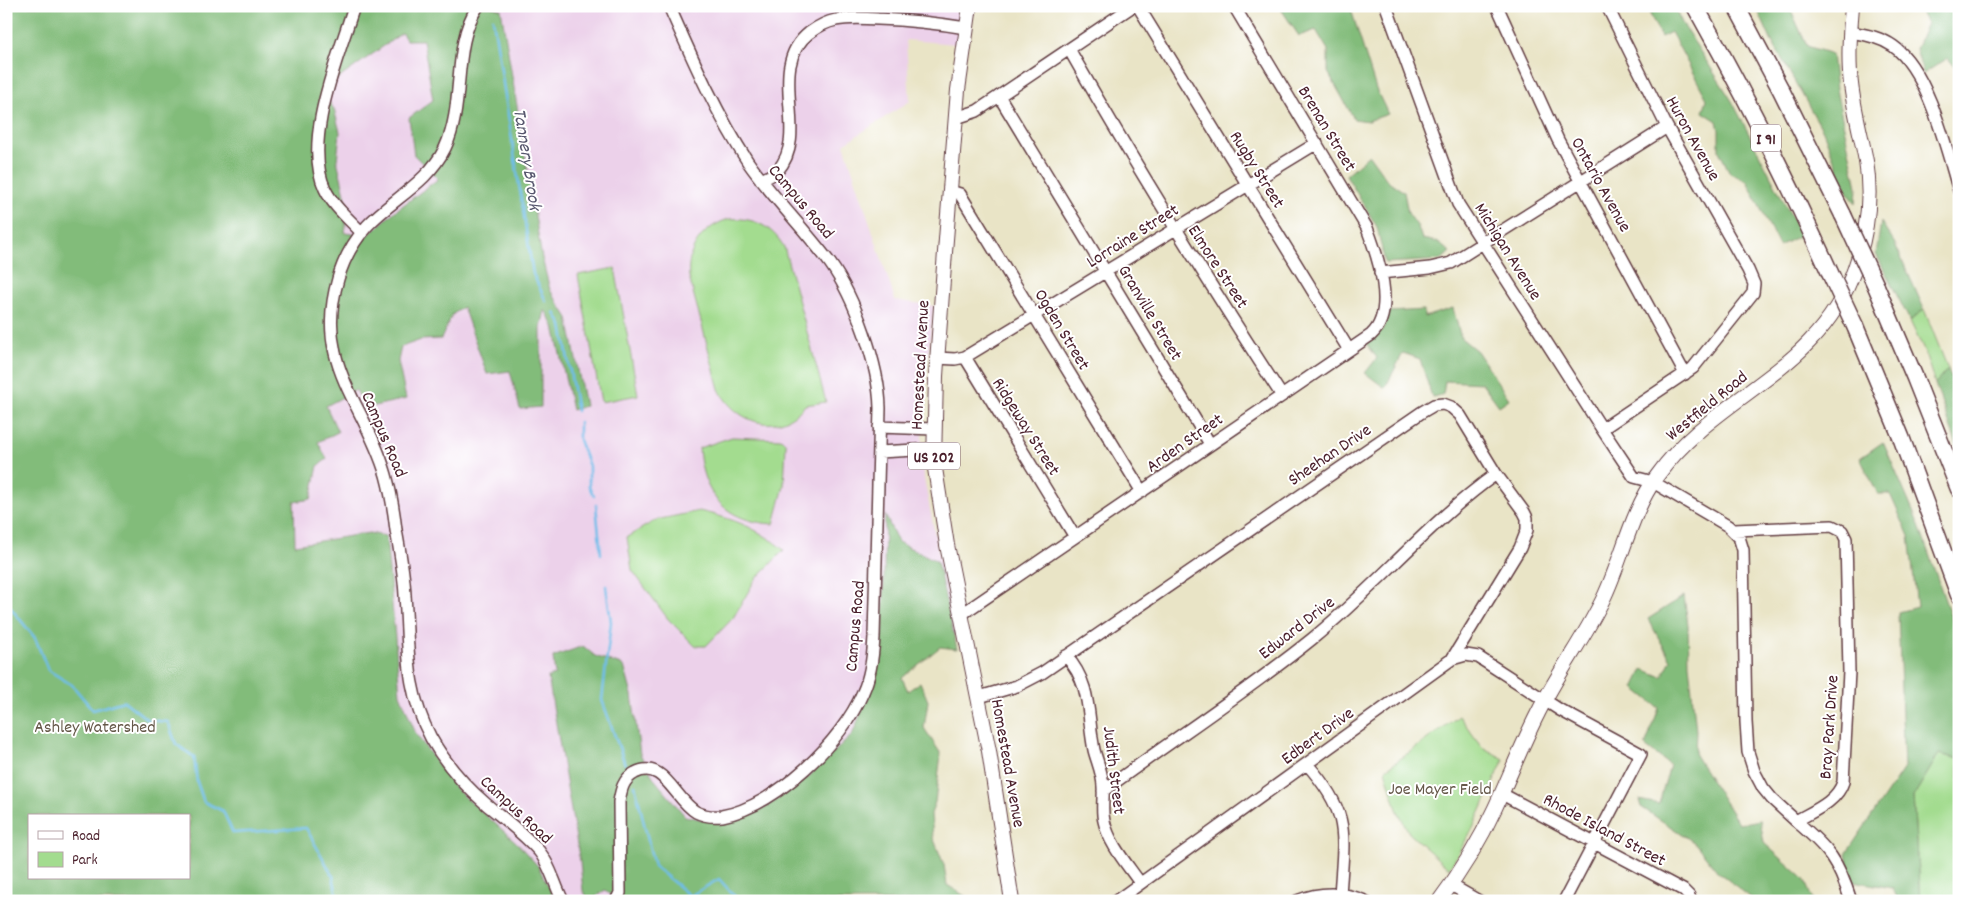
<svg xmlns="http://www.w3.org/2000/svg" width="1965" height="907" font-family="Dekko,sans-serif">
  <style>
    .built { fill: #ecd1ea }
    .green { fill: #a3dc8f; stroke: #767e5d }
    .forest { fill: #82bc7a; stroke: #666e52; fill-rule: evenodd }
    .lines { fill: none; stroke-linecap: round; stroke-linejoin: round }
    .stream { stroke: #6fbeea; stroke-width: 2.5 }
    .minor-casing { stroke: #623d42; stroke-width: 14 }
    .major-casing { stroke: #623d42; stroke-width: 16 }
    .highway-casing { stroke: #623d42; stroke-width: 19 }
    .minor { stroke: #fff; stroke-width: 11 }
    .major { stroke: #fff; stroke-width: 14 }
    .highway { stroke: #fff; stroke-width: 16 }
    .highway-bridge-casing { stroke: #623d42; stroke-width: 19; stroke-linecap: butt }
    .highway-bridge { stroke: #fff; stroke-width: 16 }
    .labels { text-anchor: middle; stroke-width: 4; stroke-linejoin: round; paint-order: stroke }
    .shield { fill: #fff; stroke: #80626b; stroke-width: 1 }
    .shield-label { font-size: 16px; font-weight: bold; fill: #4a1f2b }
    .street-label { font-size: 18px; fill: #4a1f2b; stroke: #fff }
    .park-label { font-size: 18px; fill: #655849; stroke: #fff }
    .water-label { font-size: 19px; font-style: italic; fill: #57576e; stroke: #fff }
  </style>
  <rect width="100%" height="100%" fill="#fff"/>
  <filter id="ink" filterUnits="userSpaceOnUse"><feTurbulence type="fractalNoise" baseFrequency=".02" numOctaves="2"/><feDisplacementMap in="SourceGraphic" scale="10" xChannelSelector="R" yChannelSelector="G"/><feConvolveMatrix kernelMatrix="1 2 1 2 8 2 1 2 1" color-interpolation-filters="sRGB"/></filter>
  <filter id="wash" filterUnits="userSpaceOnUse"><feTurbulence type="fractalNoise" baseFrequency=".0096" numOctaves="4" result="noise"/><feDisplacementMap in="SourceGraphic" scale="20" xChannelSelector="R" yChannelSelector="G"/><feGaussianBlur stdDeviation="1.12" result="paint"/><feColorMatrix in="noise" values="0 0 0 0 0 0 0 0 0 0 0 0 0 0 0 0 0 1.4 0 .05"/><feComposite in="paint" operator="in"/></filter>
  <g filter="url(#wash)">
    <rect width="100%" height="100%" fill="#e9e4c6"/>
    <path class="built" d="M437 6H964L956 44 906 40 910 101 844 144 895 300 934 306 921 416 924 478 937 546 957 633 883 693 928 901H310L6 317Z"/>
    <path class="green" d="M729 219C753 217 772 226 784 247L826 402 805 405C779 438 735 423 719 389L689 277C686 250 702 227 729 219Z
      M615 268 638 395 601 402 578 275Z
      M1924 309 1948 369 1935 384 1925 353 1910 321Z
      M732 437 781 439 786 444 784 486 774 524C726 522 702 495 699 448Z
      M699 511C734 519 756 527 784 550L755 580 733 618 706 646H695L668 619 632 570 627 537 656 520Z
      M1459 716 1482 747 1504 759 1473 828 1449 869 1409 833 1397 809 1385 770Z
      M1939 754 1959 759V901H1920L1913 797Z"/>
    <path class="forest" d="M6 6H488L501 9 542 258 550 290 568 318 585 406 572 410 554 326 545 310 541 328V407L520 409 510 371 487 374 463 307 452 315 441 339 421 340 401 347 398 361 406 399 365 408 356 390 326 406 338 432 318 442 327 459 318 466 311 499 294 502 295 545 369 533 386 536 400 694 416 734 456 789 515 841 538 866 556 901H6ZM402 33 406 40H423L433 100 409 118 414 155 438 179 394 212 367 236 345 233 348 207 337 160 340 132 334 109 321 91ZM29 816H189V878H29Z
      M1279 6H1350L1376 89 1388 114 1368 121 1354 119 1328 72V50L1316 30 1299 36Z
      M1646 6H1674L1682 23 1732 101 1801 235 1779 246 1747 181 1730 173 1719 151V130L1717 121 1703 112 1707 99 1671 32 1661 37Z
      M1756 6H1789L1807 46 1832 54 1836 90 1857 187 1856 203 1847 192 1823 131 1771 40Z
      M1917 6H1959V72L1948 58 1923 74 1916 49 1927 23Z
      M1369 155 1387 180 1404 192 1408 213 1418 227 1422 239 1437 242 1450 252 1441 260 1385 263 1377 227 1346 175Z
      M1881 222 1895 244 1924 309 1910 321 1876 254Z
      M1453 308 1461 338 1477 351 1509 399 1499 406 1482 383 1445 381 1443 395 1432 397 1420 359 1403 353 1385 388 1365 373 1377 358 1366 343 1383 329 1389 312 1424 310V317Z
      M1948 369 1959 400V451L1935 384Z
      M1883 442 1918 523 1959 640V759L1939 754 1913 797 1920 901H1899L1892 888 1853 881 1846 854 1904 768 1898 612 1917 607 1909 536 1890 494H1878L1860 458Z
      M885 515 898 542 937 561 957 649 940 647 902 678 908 691 920 682 928 701 924 728 941 754 935 802 931 814 933 837 944 865 947 885 965 896 966 901H617L605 890 590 901 583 891 580 862 548 677 555 675 553 657 583 646 595 656 624 666 632 695 640 754 655 780 685 816 725 824 766 807 808 777 852 735 873 684 883 634Z
      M1684 596 1688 625 1689 664 1696 731 1695 755 1739 824 1760 820 1764 843 1804 879 1813 901H1755L1718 872 1695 843 1641 807 1639 800 1659 804 1670 765 1645 746 1659 708 1634 688 1643 669 1662 677 1671 660 1648 619Z"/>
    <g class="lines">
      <path class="stream" d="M493 19 533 274 546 301
        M555 313 562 325 577 411
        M579 422V440L589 466V487L594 496
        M596 505 601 554
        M606 586 611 622 602 700 625 764
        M6 602 35 638 48 670 72 685 93 710 124 701 148 720 168 722 176 744 194 757 197 782 204 802 223 811 233 833 306 828 333 876 338 901
        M635 785 654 866 690 896 719 879 739 901"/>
    </g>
  </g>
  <g filter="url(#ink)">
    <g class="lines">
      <g class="minor-casing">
        <path id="minor" d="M354 6C339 56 302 140 325 189 333 206 349 219 362 233
          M478 6C451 46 466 104 445 148 428 183 392 199 367 226 354 241 343 261 338 279 313 364 365 403 386 475 391 493 394 512 396 530 400 552 404 573 405 595 409 649 405 689 431 738 445 763 464 785 486 804 504 819 523 833 539 851 551 866 554 884 563 901
          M1138 6 1349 350
          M1386 6 1458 204 1602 429 1634 477 1653 482 1728 526 1739 537 1743 550 1746 722 1748 752 1754 771 1763 788 1772 799 1796 821C1813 811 1837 802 1843 782L1849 672 1846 539 1842 531 1832 526 1734 530
          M1497 6 1558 140 1685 374
          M1850 32C1866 35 1880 37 1893 46 1928 70 1947 151 1959 191
          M1069 49C1136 167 1208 282 1282 396
          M999 96 1210 444
          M956 118 977 111 1133 6
          M761 180C767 177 774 175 778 170 811 133 765 68 809 33 817 27 826 22 836 20 849 17 864 18 878 19 907 20 936 23 966 28
          M950 191 960 194 1142 492
          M1380 273 1430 268 1451 263 1667 127
          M965 357 1317 143
          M937 358 955 359 965 357 1075 537
          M879 427 934 429
          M1602 429 1693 368 1753 293 1754 284 1748 270 1667 127 1607 6
          M879 452 934 449
          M962 614 1371 335C1397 311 1378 257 1367 228L1234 6
          M1066 656C1092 684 1087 716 1094 750 1097 762 1103 774 1103 787 1104 799 1101 809 1104 821 1109 844 1127 864 1140 883
          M979 697 1017 686 1042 673 1422 412 1434 405 1443 404 1451 407 1460 415 1496 474 1524 512 1527 518V530L1520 548 1452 659
          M1307 764C1351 814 1344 833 1340 895
          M1103 791C1172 740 1245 693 1312 639 1376 587 1429 522 1496 474
          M1502 794 1683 890 1689 896 1691 901
          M1796 821C1829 849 1838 860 1851 901
          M1451 885 1479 901
          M616 901 620 893 619 802C621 790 623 779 635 773 663 758 675 800 696 812 704 816 713 817 722 816 776 806 842 742 863 692 871 675 873 656 874 637L880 408C879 365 855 298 830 263 804 228 773 198 748 162 716 113 693 60 669 6
          M1116 901 1452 659 1466 655 1478 657 1560 710 1641 754 1564 901
          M1297 901C1319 892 1343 892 1365 901"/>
      </g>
      <g class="major-casing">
        <path id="major" d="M970 6 958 90 945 252 936 376 934 462 947 545 989 751 1012 901
          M1439 901C1461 872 1480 841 1495 808 1510 776 1522 744 1538 713 1558 672 1586 636 1605 595 1623 556 1631 512 1657 476 1716 393 1819 373 1855 268 1867 234 1872 197 1866 161 1861 135 1854 110 1851 84 1848 59 1850 32 1852 6"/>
      </g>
      <g class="highway-casing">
        <path id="highway" d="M1695 6C1744 93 1789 182 1830 273
          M1736 6 1781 90 1843 215
          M1876 286 1915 378 1959 489
          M1855 326 1901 437 1959 595"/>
      </g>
      <use href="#minor" class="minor"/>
      <use href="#major" class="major"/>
      <use href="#highway" class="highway"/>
      <g class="highway-bridge-casing">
        <path id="highway-bridge" d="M1843 215 1876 286
          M1830 273 1855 326"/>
      </g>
      <use href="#highway-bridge" class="highway-bridge"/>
    </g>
  </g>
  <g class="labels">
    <g class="shield">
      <rect x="1751" y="124.5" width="30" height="27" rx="4"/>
      <rect x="908" y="442.5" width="52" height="27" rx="4"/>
    </g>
    <g class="shield-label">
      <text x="1766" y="144">I 91</text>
      <text x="934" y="462">US 202</text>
    </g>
    <g class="street-label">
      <text transform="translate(1328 128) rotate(59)" y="6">Brenan Street</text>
      <text transform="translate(1694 138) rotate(61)" y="6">Huron Avenue</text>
      <text transform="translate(1258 169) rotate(58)" y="6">Rugby Street</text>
      <text transform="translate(1602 184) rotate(61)" y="6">Ontario Avenue</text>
      <text transform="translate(802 201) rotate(50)" y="6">Campus Road</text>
      <text transform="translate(1132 235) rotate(-32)" y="6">Lorraine Street</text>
      <text transform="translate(1509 251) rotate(58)" y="6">Michigan Avenue</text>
      <text transform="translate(1219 266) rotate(57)" y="6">Elmore Street</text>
      <text transform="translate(1151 312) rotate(59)" y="6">Granville Street</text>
      <text transform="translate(1063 329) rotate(59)" y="6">Ogden Street</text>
      <text transform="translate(919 365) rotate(-87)" y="6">Homestead Avenue</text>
      <text transform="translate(1706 405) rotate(-39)" y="6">Westfield Road</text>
      <text transform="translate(1027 426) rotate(58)" y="6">Ridgeway Street</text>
      <text transform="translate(385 434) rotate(67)" y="6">Campus Road</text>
      <text transform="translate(1184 442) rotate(-35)" y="6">Arden Street</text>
      <text transform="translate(1329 454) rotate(-34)" y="6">Sheehan Drive</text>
      <text transform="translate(854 626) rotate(-85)" y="6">Campus Road</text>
      <text transform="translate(1296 627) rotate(-38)" y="6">Edward Drive</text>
      <text transform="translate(1828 727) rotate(-86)" y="6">Bray Park Drive</text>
      <text transform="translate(1317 735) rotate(-36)" y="6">Edbert Drive</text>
      <text transform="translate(1009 763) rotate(80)" y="6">Homestead Avenue</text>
      <text transform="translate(1115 770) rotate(83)" y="6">Judith Street</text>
      <text transform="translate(517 809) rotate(43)" y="6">Campus Road</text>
      <text transform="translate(1605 829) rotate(28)" y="6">Rhode Island Street</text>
    </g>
    <g class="park-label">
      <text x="95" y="732">Ashley Watershed</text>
      <text x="1440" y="794">Joe Mayer Field</text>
    </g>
    <g class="water-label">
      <text transform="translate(529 159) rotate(81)" y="7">Tannery Brook</text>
    </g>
  </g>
  <rect width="1965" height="907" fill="none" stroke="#fff" stroke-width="25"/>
  <rect x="28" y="814" width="162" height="65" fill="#ffffff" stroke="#b7a5aa"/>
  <rect x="38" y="831" width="25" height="8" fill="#ffffff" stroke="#b7a5aa"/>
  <text x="72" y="840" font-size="15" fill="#4a1f2b">Road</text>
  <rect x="38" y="852" width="25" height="15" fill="#a3dc8f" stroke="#b7a5aa"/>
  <text x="72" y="864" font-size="15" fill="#4a1f2b">Park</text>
</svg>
